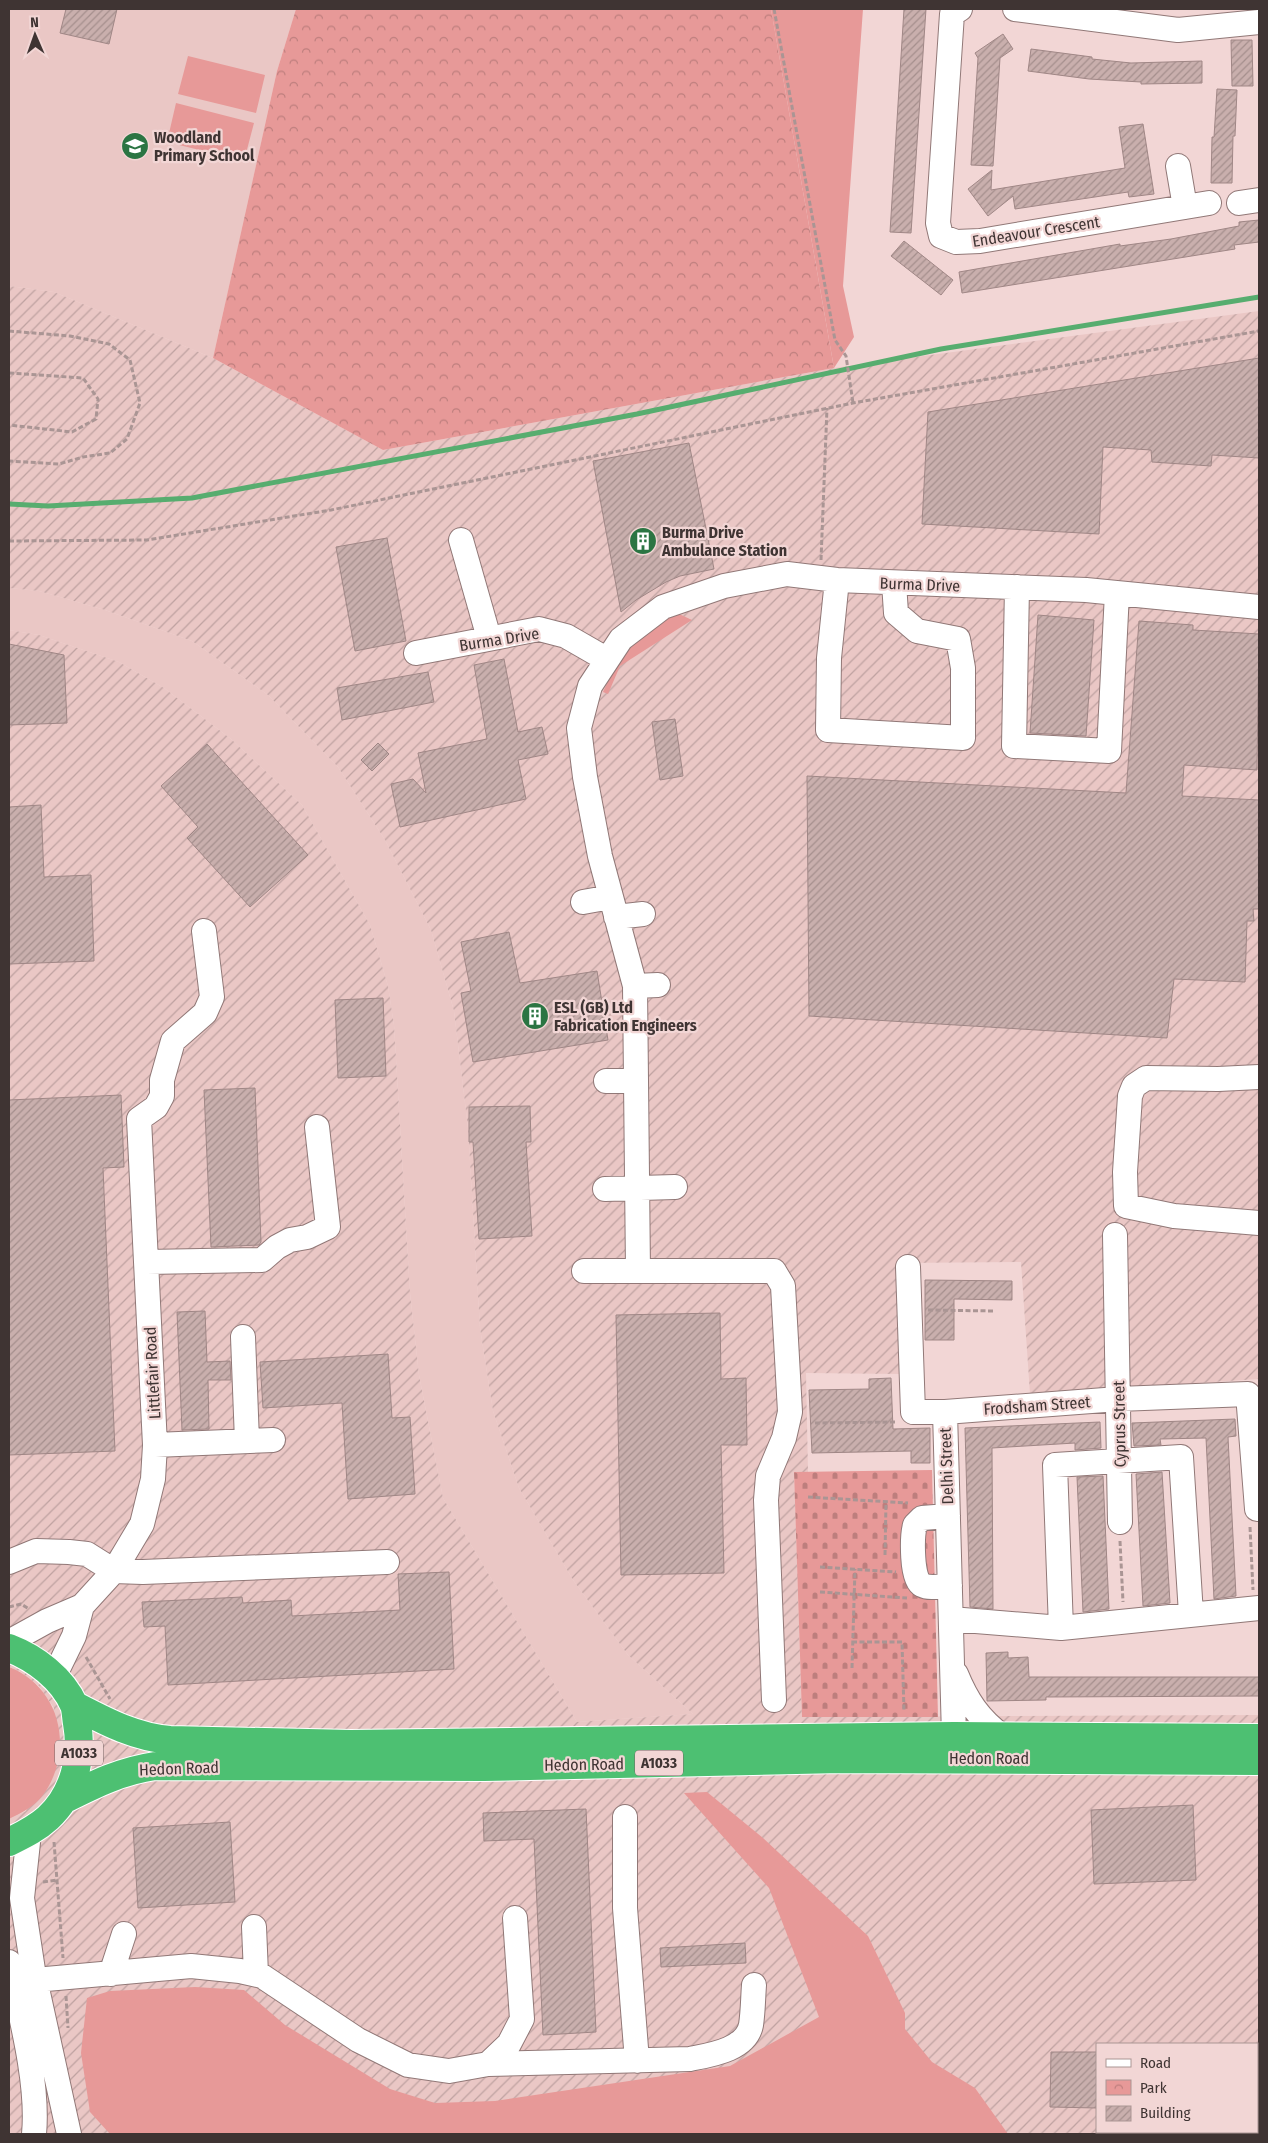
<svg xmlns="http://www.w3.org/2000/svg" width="1268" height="2143" font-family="'Fira Sans Condensed',sans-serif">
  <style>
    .built { fill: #eac7c5 }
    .industrial { fill: url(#industrial-furrows); fill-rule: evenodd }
    .grass { fill: #e79998 }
    .cemetery { fill: url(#cemetery-stones) }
    .park { fill: url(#park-crowns) }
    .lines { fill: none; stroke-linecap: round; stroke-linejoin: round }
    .stream { stroke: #57ad6f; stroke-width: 5 }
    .building { fill: url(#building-hatch); stroke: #a08786 }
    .minor-casing { stroke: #917877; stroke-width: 26 }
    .highway-casing { stroke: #fff; stroke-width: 30 }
    .path { stroke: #aa9594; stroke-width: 3; stroke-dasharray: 5 2.5; stroke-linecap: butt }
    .minor { stroke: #fff; stroke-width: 24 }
    .highway { stroke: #4dc072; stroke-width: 28 }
    .labels { text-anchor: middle; stroke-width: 4.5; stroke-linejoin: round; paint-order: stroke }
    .shield { fill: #f2d6d5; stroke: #756564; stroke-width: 1 }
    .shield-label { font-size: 15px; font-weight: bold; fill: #3f3433 }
    .poi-label { font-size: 16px; font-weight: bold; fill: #3f3433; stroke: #f2d6d5; text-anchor: start }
    .street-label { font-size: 16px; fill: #3f3433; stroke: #f2d6d5 }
  </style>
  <defs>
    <pattern id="industrial-furrows" width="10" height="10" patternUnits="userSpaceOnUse" patternTransform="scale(1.25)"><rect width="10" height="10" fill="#eac7c5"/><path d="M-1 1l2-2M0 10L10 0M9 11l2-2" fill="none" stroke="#bfa2a1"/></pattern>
    <pattern id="cemetery-stones" width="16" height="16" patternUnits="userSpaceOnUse" patternTransform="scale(1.25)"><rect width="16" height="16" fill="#e79998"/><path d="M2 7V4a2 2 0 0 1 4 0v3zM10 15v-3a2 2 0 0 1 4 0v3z" fill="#bd7e7d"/></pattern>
    <pattern id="park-crowns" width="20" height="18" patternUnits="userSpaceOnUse" patternTransform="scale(1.25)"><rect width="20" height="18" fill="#e79998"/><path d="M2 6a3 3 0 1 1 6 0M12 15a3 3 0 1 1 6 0" fill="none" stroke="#bd7e7d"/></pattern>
    <pattern id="building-hatch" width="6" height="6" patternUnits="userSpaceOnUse" patternTransform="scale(1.25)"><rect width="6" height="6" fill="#c9afad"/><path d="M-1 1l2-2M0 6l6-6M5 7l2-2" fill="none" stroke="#a58f8d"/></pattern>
  </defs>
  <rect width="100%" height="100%" fill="#f2d6d5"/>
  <path class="built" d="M9 9H296L277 71 213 358 54 292 9 286Z
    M9 588 39 591 105 610 192 641 268 695 338 767 385 840 431 930 454 1011 468 1128 480 1328 493 1411 519 1488 573 1580 628 1655 693 1714 577 1722 443 1498 419 1375 410 1293 394 1025 388 986 370 925 302 805 231 739 164 688 119 662 39 635 9 630Z"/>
  <path class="industrial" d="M9 286 54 292 213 358 383 450 834 368 1259 311V1379L1030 1394 1021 1262 899 1263 901 1374 806 1373 808 1472H794L802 1717 1259 1715V2134H9V1819L26 1811 54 1708 39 1686 21 1672 9 1667V630L39 635 119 662 164 688 231 739 302 805 370 925 388 986 394 1025 410 1293 419 1375 443 1498 577 1722 693 1714 628 1655 573 1580 519 1488 493 1411 480 1328 468 1128 454 1011 431 930 385 840 338 767 268 695 192 641 105 610 39 591 9 588ZM1097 2044H1257V2132H1097Z"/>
  <path class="grass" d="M771 9H863L843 286 854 337 834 368Z
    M188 56 265 75 256 113 178 94Z
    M176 103 254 123 244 161 167 142Z
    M679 614 692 620 620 666 608 694 603 692C607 684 610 675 615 668 625 650 658 616 679 614Z
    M9 1667C61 1687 75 1751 43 1795 34 1807 21 1813 9 1819Z
    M707 1792 763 1838 868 1936 905 2013V2029L932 2062 975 2088 1008 2134H110L90 2112 81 2053 87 1998 110 1991 195 1987 244 1990 285 2025 390 2089 435 2103 495 2101 730 2066 819 2017 769 1888 684 1793Z"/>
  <path class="cemetery" d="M932 1470 938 1717H802L794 1472Z"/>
  <path class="park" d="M296 9H771L834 368 383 450 213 358 277 71Z"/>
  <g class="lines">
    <path class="stream" d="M9 504 48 506 192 498 637 414 941 349 1259 297"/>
  </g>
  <path class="building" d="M66 9H117L109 44 60 33Z
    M904 9H926L911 233 890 232Z
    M1003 34 1013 49 1000 58 993 166 971 165 978 58 975 53Z
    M1231 40H1252L1253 86H1232Z
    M1031 49 1092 57V59L1131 63 1202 61V83L1141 84V82L1089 79 1028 71Z
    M1217 89 1237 90 1235 136H1233L1232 183H1211L1212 137H1214Z
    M1143 124 1154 194 1129 197 1128 192 1015 209 1013 196 988 216 968 189 992 170 991 190 1125 168 1119 127Z
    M1259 220V242L1234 245 1235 249 962 293 959 272 1120 244V246L1171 239 1239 226V222Z
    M904 241 953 280 941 295 891 256Z
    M1259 358V458L1212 455 1211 466 1152 462 1151 450 1103 447 1099 534 922 524 928 412Z
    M689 443 714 569 680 576 666 582 636 600 621 612 593 461Z
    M387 538 406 641 355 651 336 547Z
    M1038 615 1094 620 1086 736 1030 733Z
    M1139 621 1193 625V630L1259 634 1257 770 1184 765 1182 796 1259 800V909H1253L1254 921H1247L1245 982 1174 979 1167 1038 809 1016 807 776 1126 793Z
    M9 644 64 655 67 723 9 725Z
    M504 659 518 732 542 727 548 754 518 760 526 799 400 827 391 784 413 779 426 793 418 753 487 739 474 665Z
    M428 672 434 702 342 720 337 688Z
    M675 719 683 776 660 780 652 722Z
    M378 743 389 754 372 771 361 760Z
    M207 744 308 855 250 907 187 838 198 827 161 786Z
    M41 805 44 877 91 875 94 961 9 964V807Z
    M509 932 520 983 597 971 608 1040 473 1062 461 993 471 991 461 942Z
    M383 998 386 1076 338 1078 335 1000Z
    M255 1088 261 1242 259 1245 211 1247 204 1090Z
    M121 1095 124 1167 103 1168 115 1451 9 1455V1100Z
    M530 1106 531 1142H526L532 1236 479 1239 473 1142H469V1107Z
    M925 1280 1012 1281V1300L954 1299V1340H925Z
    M205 1311 207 1362 230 1361 231 1380H208L209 1429 182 1430 177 1312Z
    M720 1313 721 1379 746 1378 747 1445H721L724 1573 621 1575 616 1315Z
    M388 1354 392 1418 410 1417 415 1494 348 1499 342 1403 263 1408 260 1362Z
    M891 1378 893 1429 930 1428V1463H911V1451L812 1453 809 1390 869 1389V1379Z
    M1235 1419 1236 1436 1228 1437 1236 1596 1214 1599 1206 1438 1160 1439 1161 1445 1134 1446 1132 1423Z
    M1100 1422 1101 1448 1075 1450V1443L992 1448 993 1609 970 1607 965 1428Z
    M1162 1472 1170 1603 1143 1606 1136 1474Z
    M1103 1476 1109 1609 1083 1612 1077 1477Z
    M449 1572 454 1669 168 1685 165 1626 144 1627 142 1602 242 1597 243 1603 291 1600 292 1616 400 1610 398 1574Z
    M1008 1652V1658L1028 1657 1029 1677H1259V1696L1046 1697V1700L987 1701 986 1653Z
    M1193 1805 1196 1880 1094 1884 1091 1810Z
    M586 1809 596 2032 543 2035 534 1839 484 1841 483 1813Z
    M230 1822 235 1902 138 1908 133 1828Z
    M745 1943 746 1963 661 1967 660 1948Z
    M1051 2052H1097V2108L1050 2107Z"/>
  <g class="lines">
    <g class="minor-casing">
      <path id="minor" d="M960 9 952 14 938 223 941 236 956 242 980 241 1209 203
        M1015 9 1178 30 1259 22
        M1178 166 1185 207
        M1239 203 1259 200
        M461 540 489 638
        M837 580 829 658 828 730 963 738V668L958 639 917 631 896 613 894 583
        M1017 587 1014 746 1109 751 1117 593
        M416 653 539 629 566 636 606 659
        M583 902 611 897
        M616 917 643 914
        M635 986 658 985
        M1259 1077 1218 1079 1146 1078 1134 1086 1130 1096 1125 1172 1126 1206 1174 1216 1259 1223
        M606 1081H636
        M605 1189 675 1187
        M1115 1235 1120 1522
        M147 1262 262 1260 277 1247 290 1240 307 1237 328 1227 317 1127
        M908 1267 913 1412H945L954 1736
        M584 1271H638L635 986 600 856 585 777 579 728 590 686 621 639 663 607 724 586 787 574 837 580 1086 590 1259 607
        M638 1271H774L783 1286 790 1412 784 1438 768 1476 766 1500 774 1700
        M243 1337 247 1441
        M945 1412 1118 1399 1248 1394 1257 1509
        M155 1445 273 1440
        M948 1516 922 1518 915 1525C912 1536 911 1580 922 1585 930 1589 942 1586 950 1586
        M9 1562 36 1551 69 1552 87 1554 114 1571 143 1572 387 1562
        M951 1619 1061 1628 1259 1608
        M1061 1628 1055 1465 1181 1457 1191 1614
        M9 1642 47 1621 82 1606 114 1571 142 1524 153 1479 155 1445 139 1119 156 1107 162 1096V1080L173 1041 205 1013 212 997 204 931
        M956 1674C967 1701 979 1719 1002 1736
        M54 1677 74 1636 82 1606
        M625 1817V1908L637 2061
        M29 1833 22 1898 33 1970 69 2134
        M254 1927 256 1974
        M9 1962C20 2013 39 2083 34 2134
        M111 1974 124 1934
        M13 1984 35 1980 191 1966 240 1971 262 1976 358 2040 408 2065 449 2071 488 2064 509 2044 522 2019 515 1918
        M488 2064 690 2059C710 2055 746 2050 751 2025 753 2012 753 1998 754 1985"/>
    </g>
    <g class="highway-casing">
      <path id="highway" d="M9 1648C35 1658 62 1678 74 1705 76 1710 76 1718 77 1723 83 1757 74 1794 48 1818 36 1829 23 1835 9 1842
        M74 1705C105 1721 134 1737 170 1740L351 1744 954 1736 1259 1738
        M65 1799C95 1784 121 1771 155 1766L484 1767 841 1759 1259 1761"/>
    </g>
    <path class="path" d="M774 9 835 340 846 356 853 403
      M9 331 70 336 109 344 130 360 140 403 127 439 110 453 83 457 59 464 9 461
      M9 373 83 378 98 399 96 419 72 432 9 425
      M9 541 147 540 331 510 853 403 1259 331
      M821 560 827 408
      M928 1310 995 1311
      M815 1423 896 1422
      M808 1497 908 1503
      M1250 1527 1253 1590
      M1120 1541 1123 1602
      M885 1555 886 1502
      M820 1567 896 1572
      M820 1592 907 1598
      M9 1607 21 1604 29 1609
      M852 1642H902L904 1711
      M86 1657 110 1699
      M852 1668 855 1569
      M54 1842 63 1958
      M43 1882 58 1880
      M66 1996 68 2028"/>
    <use href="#minor" class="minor"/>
    <use href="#highway" class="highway"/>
  </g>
  <defs>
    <g id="school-disc" transform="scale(1.4375)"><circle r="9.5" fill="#2b7543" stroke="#f2d6d5"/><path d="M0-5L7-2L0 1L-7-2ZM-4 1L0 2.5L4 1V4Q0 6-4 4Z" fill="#fff"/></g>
    <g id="building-disc" transform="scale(1.4375)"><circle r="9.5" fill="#2b7543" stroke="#f2d6d5"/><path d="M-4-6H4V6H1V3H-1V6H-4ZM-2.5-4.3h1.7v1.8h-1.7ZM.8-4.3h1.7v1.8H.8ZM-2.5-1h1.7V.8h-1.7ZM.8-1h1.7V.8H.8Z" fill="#fff"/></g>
  </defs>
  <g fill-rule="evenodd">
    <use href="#school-disc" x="135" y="146"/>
    <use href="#building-disc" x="643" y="541"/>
    <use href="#building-disc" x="535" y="1016"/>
  </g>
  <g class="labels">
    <g class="shield">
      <rect x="55" y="1740.5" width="48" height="25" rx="4"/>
      <rect x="635" y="1750.5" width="48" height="25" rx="4"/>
    </g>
    <g class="shield-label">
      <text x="79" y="1758">A1033</text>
      <text x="659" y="1768">A1033</text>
    </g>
    <g class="poi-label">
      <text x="154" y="143">Woodland<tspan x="154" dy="18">Primary School</tspan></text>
      <text x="662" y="538">Burma Drive<tspan x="662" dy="18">Ambulance Station</tspan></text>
      <text x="554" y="1013">ESL (GB) Ltd<tspan x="554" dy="18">Fabrication Engineers</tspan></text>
    </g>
    <g class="street-label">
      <text transform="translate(1036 231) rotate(-9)" y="6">Endeavour Crescent</text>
      <text transform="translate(920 584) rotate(2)" y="6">Burma Drive</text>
      <text transform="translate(499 639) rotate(-9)" y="6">Burma Drive</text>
      <text transform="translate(152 1373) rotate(-93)" y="6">Littlefair Road</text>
      <text transform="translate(1037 1405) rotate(-4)" y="6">Frodsham Street</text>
      <text transform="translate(1119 1424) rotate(-91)" y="6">Cyprus Street</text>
      <text transform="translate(946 1466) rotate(-92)" y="6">Delhi Street</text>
      <text x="989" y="1764">Hedon Road</text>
      <text transform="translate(584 1764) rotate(-1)" y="6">Hedon Road</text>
      <text transform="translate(179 1768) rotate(-2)" y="6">Hedon Road</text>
    </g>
  </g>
  <rect width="1268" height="2143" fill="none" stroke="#3f3433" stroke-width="20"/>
  <rect x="1096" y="2043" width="162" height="90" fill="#f2d6d5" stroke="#aa9594"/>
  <rect x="1106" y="2059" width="25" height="8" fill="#ffffff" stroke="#aa9594"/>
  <text x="1140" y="2068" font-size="15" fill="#3f3433">Road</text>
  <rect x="1106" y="2080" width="25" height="15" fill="url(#park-crowns)" stroke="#aa9594"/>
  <text x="1140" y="2093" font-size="15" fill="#3f3433">Park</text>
  <rect x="1106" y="2106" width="25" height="15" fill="url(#building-hatch)" stroke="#aa9594"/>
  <text x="1140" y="2118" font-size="15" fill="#3f3433">Building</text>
  <g transform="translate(35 35) rotate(358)" stroke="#f2d6d5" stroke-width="4" paint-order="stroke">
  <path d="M0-4L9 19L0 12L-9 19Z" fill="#3f3433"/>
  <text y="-8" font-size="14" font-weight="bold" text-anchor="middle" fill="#3f3433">N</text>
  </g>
</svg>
